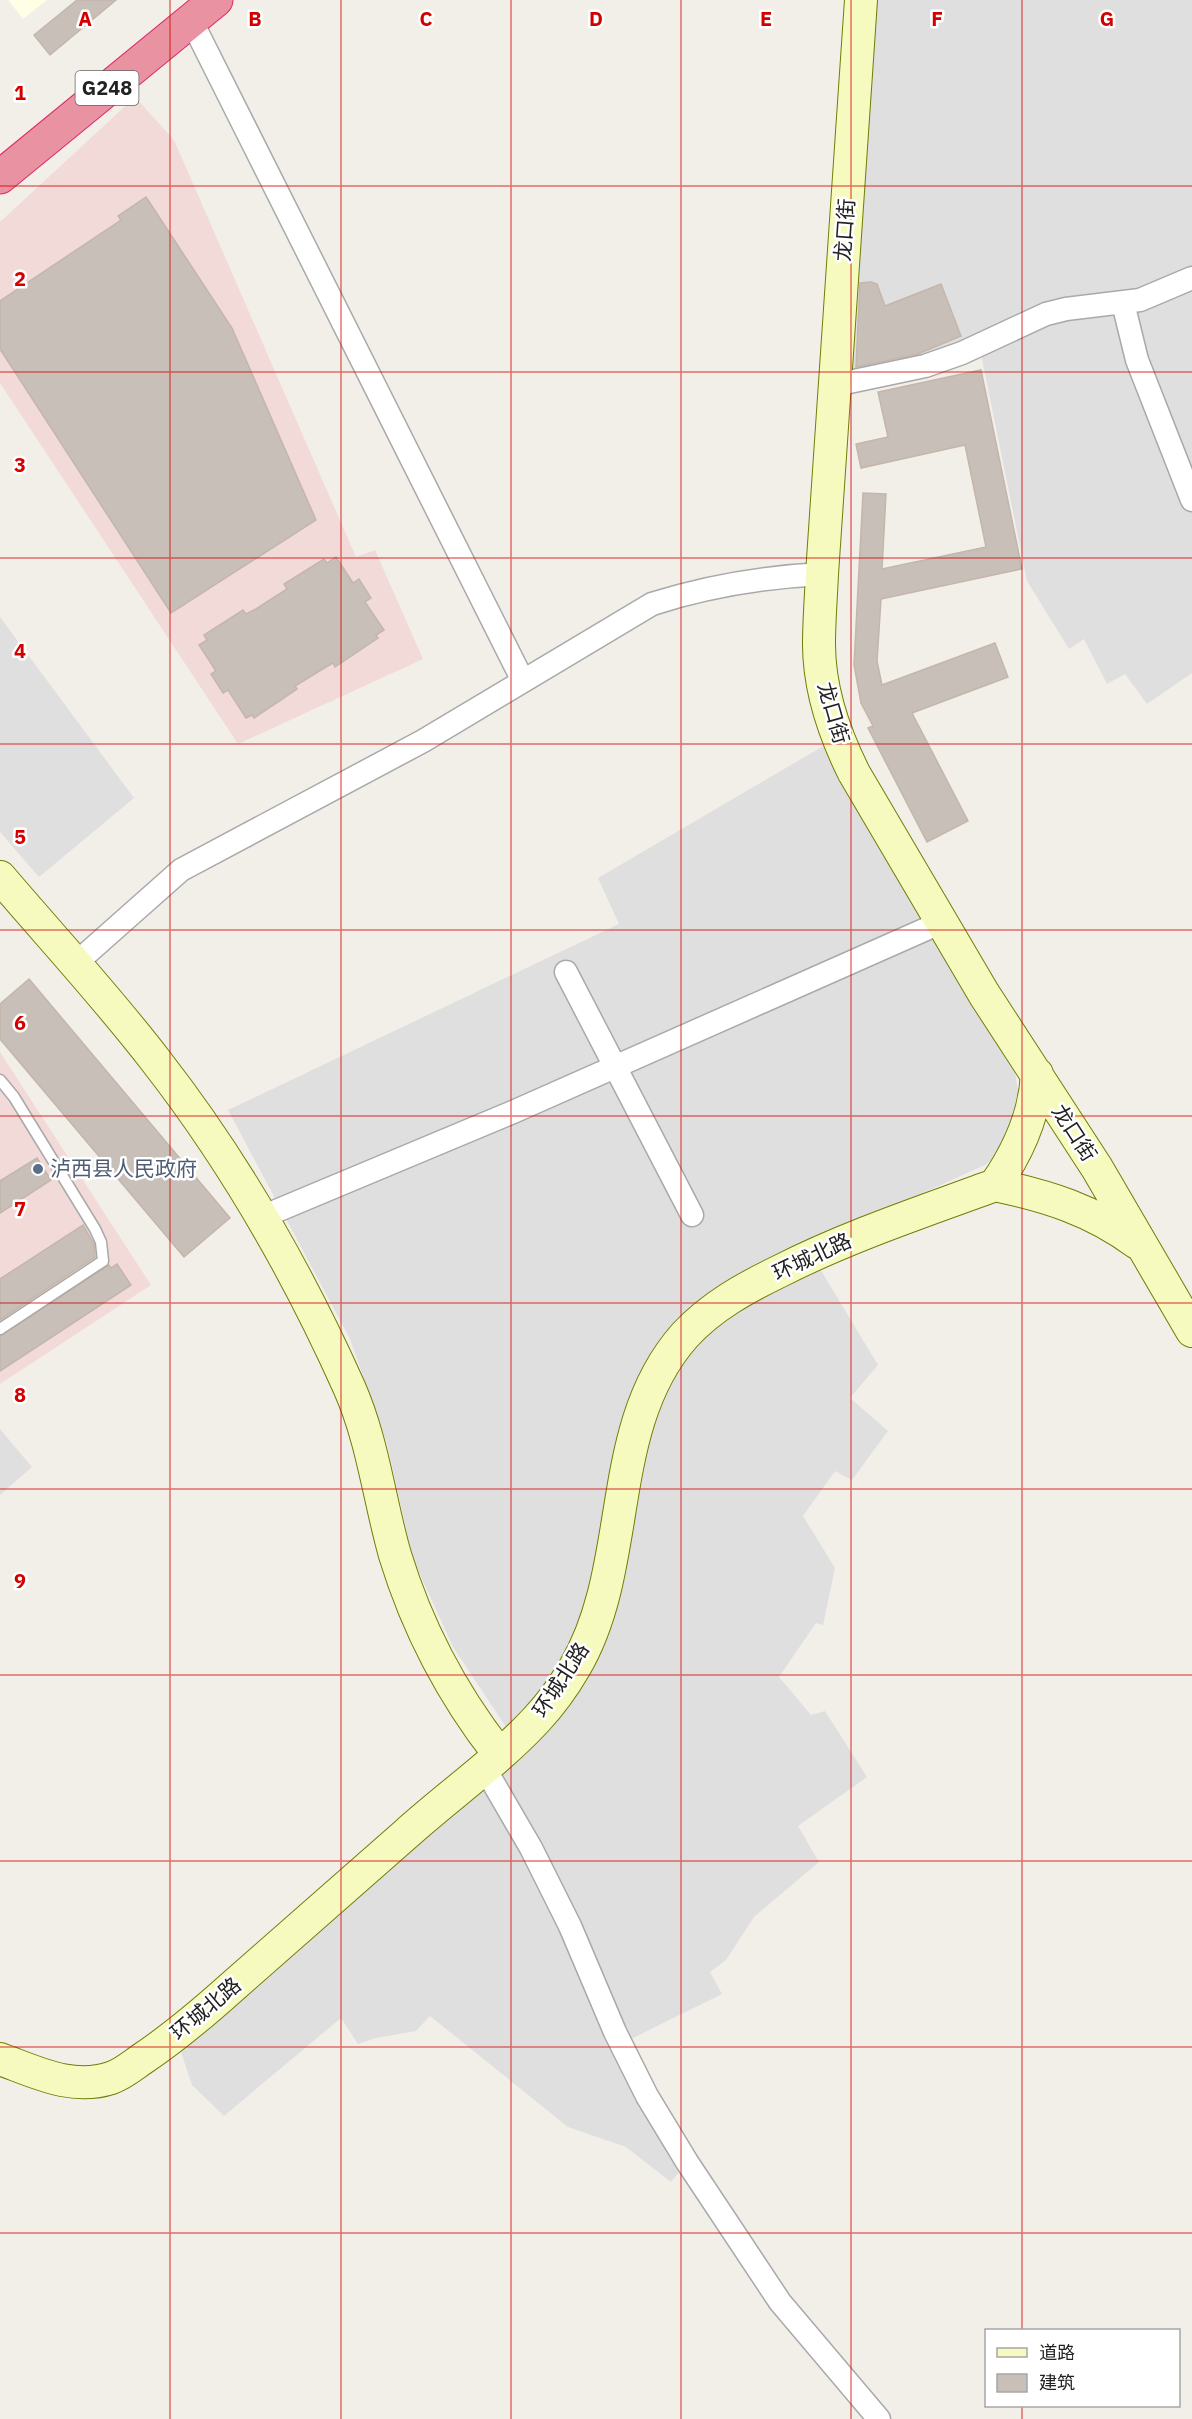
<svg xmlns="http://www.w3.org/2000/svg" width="1192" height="2419" font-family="'IBM Plex Sans','Noto Sans SC',sans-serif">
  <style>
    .residential { fill: #e0dfdf }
    .commercial { fill: #f2dad9 }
    .education { fill: #ffffe5 }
    .building { fill: #c7bfb8; stroke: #c4b6ab; stroke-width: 1.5 }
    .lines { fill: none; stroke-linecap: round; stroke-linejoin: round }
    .lane-casing { stroke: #a9a9a9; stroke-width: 13 }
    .street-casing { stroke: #a9a9a9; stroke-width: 25 }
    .secondary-casing { stroke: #707d05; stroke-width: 34 }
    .highway-casing { stroke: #dc2a67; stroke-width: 35 }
    .lane { stroke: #fff; stroke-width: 10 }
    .street { stroke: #fff; stroke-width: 22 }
    .secondary { stroke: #f7fabf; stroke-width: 32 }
    .highway { stroke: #e892a2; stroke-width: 33 }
    .grid { fill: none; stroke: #d40000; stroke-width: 1.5; stroke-opacity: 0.55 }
    .service-dot { fill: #5c6f8a; stroke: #fff; stroke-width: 2 }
    .labels { text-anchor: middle; stroke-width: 5; stroke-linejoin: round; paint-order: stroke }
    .shield { fill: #fff; stroke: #646464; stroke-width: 1.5 }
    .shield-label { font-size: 20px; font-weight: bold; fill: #222 }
    .street-label { font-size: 21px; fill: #222; stroke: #fff }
    .service-label { font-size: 21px; fill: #4e5e75; stroke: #fff; text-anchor: start }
    .grid-label { font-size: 20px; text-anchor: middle; font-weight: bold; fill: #d40000; stroke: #fff; stroke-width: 5; stroke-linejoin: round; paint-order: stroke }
  </style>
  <rect width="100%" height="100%" fill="#f2efe9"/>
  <path class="residential" d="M872 0H1192V673L1147 704 1125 674 1107 684 1084 639 1069 649 1027 581 981 354 851 387 856 228Z
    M0 617 134 798 39 877 0 832Z
    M825 745 1013 1059 1020 1104 1005 1143 987 1164 731 1280 682 1324 578 1643 545 1690 508 1730 453 1647 413 1559 387 1444 350 1339 228 1110 619 924 598 878Z
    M816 1262 878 1365 850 1398 888 1431 852 1480 835 1471 803 1516 835 1568 823 1625 816 1623 779 1677 811 1715 825 1711 867 1777 798 1826 819 1862 754 1917 726 1960 710 1972 722 1994 629 2040 694 2154 671 2182 626 2147 568 2127 430 2016 416 2031 376 2038 358 2044 341 2018 224 2116 192 2085 181 2052 523 1750 581 1682 638 1469 667 1383 709 1327Z
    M0 1429 32 1467 0 1495Z"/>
  <path class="commercial" d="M135 97 174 140 356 557 375 550 423 659 238 744 0 383V222Z
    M0 1052 151 1285 0 1384Z"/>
  <path class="education" d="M8 0H47L23 19Z"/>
  <path class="building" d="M77 0H116L50 55 34 35Z
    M146 197 232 328 316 520 171 613 0 349V301L121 220 118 216Z
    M871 282 877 284 885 306 941 284 961 336 918 354 856 367 860 283Z
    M981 370 1022 569 881 599 877 661 882 685 995 643 1008 677 912 713 968 821 927 842 868 728 873 726 861 703 854 665 863 493 886 494 882 569 986 547 965 445 861 468 856 444 888 437 878 392Z
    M336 557 353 583 359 579 371 598 365 602 384 630 376 635 378 638 335 667 333 663 326 667 295 686 297 689 254 718 252 715 246 718 228 690 223 693 211 674 216 671 199 645 207 640 204 635 243 610 246 614 256 609 287 589 284 584 324 559 327 563Z
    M29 979 230 1218 184 1257 0 1039V1004Z
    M37 1158 51 1180 0 1213V1181Z
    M83 1225 94 1244 95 1257 0 1320V1279Z
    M117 1264 131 1285 0 1371V1336L109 1265 111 1268Z"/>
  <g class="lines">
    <g class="lane-casing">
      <path id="lane" d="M0 1080 14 1097 95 1229 101 1242 103 1261 0 1329"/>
    </g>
    <g class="street-casing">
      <path id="street" d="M191 20 523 681
        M1123 303 1137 360 1192 500
        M835 385 925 366 962 353 1046 314 1066 309 1140 300 1192 278
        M75 964 181 870 423 741 652 604C708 586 764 577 822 574
        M566 972 692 1215
        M262 1217 513 1112 942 922
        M484 1767 531 1848 570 1926 615 2032 647 2096 687 2162 780 2302 879 2419"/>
    </g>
    <g class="secondary-casing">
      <path id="secondary" d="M861 0 822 574C821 597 819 621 819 644 819 689 834 733 854 773L984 994 1097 1168 1192 1331
        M0 877C52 938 107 997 156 1061 234 1161 297 1271 349 1387 373 1441 379 1499 395 1555 417 1627 452 1694 499 1754
        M995 1185C1047 1196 1093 1210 1137 1243
        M995 1185C1018 1152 1035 1115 1037 1074
        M0 2059C36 2072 72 2091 111 2078 123 2074 132 2066 142 2059 175 2037 203 2013 232 1987 290 1936 348 1885 406 1834 448 1796 497 1762 536 1720 551 1704 564 1686 575 1667 635 1565 603 1427 685 1335 712 1306 745 1288 780 1271 849 1236 922 1212 995 1185"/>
    </g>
    <g class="highway-casing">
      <path id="highway" d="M0 177 216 0"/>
    </g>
    <use href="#lane" class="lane"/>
    <use href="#street" class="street"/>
    <use href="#secondary" class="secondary"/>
    <use href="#highway" class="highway"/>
  </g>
  <path class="grid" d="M170 0V2419M341 0V2419M511 0V2419M681 0V2419M851 0V2419M1022 0V2330M0 186H1192M0 372H1192M0 558H1192M0 744H1192M0 930H1192M0 1116H1192M0 1303H1192M0 1489H1192M0 1675H1192M0 1861H1192M0 2047H1192M0 2233H1192M1022 2406V2419"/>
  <circle class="service-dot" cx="38" cy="1169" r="6"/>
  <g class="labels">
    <rect class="shield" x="75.5" y="71" width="63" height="34" rx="4.5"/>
    <g class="shield-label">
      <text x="107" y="95">G248</text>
    </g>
    <g class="street-label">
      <text transform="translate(845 230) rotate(-86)" y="7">龙口街</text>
      <text transform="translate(833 713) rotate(74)" y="7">龙口街</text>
      <text transform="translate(1074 1133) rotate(57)" y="7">龙口街</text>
      <text transform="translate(812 1257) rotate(-25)" y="7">环城北路</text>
      <text transform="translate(561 1680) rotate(-57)" y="7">环城北路</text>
      <text transform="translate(206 2009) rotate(-40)" y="7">环城北路</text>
    </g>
    <g class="service-label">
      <text x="50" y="1176">泸西县人民政府</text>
    </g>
  </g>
  <g class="grid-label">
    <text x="85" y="26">A</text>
    <text x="255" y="26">B</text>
    <text x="426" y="26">C</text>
    <text x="596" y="26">D</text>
    <text x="766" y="26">E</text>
    <text x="937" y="26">F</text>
    <text x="1107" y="26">G</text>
    <text x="20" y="100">1</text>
    <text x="20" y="286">2</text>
    <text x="20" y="472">3</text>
    <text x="20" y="658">4</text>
    <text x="20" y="844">5</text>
    <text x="20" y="1030">6</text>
    <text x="20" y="1216">7</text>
    <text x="20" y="1402">8</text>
    <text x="20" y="1588">9</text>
  </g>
  <rect x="985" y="2329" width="195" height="78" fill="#ffffff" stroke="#a7a7a7" stroke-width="1.5"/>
  <rect x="997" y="2348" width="30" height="9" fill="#f7fabf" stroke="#a7a7a7" stroke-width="1.5"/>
  <text x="1039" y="2359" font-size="18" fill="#222222">道路</text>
  <rect x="997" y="2374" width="30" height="18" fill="#c7bfb8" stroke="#a7a7a7" stroke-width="1.5"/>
  <text x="1039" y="2389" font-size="18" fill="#222222">建筑</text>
</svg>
